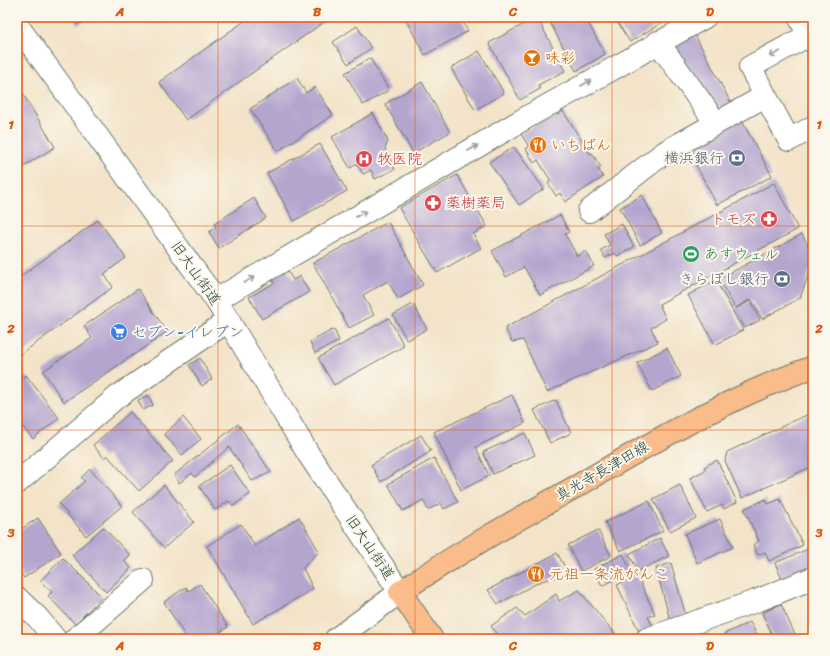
<svg xmlns="http://www.w3.org/2000/svg" width="830" height="656" font-family="Sriracha,'Klee One',sans-serif">
  <style>
    .building { fill: #b4a5cf }
    .lines { fill: none; stroke-linecap: round; stroke-linejoin: round }
    .minor-casing { stroke: #697768; stroke-width: 24 }
    .major-casing { stroke: #697768; stroke-width: 24 }
    .minor { stroke: #fff; stroke-width: 22 }
    .major { stroke: #f9bc8a; stroke-width: 22 }
    .oneway { stroke: #8f9e9a }
    .grid { fill: none; stroke: #de580e; stroke-width: 1; stroke-opacity: 0.55 }
    .labels { text-anchor: middle; stroke-width: 4; stroke-linejoin: round; paint-order: stroke }
    .food-label { font-size: 15px; fill: #c56008; stroke: #fbf7ec; text-anchor: start }
    .service-label { font-size: 15px; fill: #4e5e75; stroke: #fbf7ec; text-anchor: end }
    .health-label { font-size: 15px; fill: #be3a42; stroke: #fbf7ec; text-anchor: start }
    .leisure-label { font-size: 15px; fill: #27864d; stroke: #fbf7ec; text-anchor: start }
    .street-label { font-size: 15px; fill: #1f3d34; stroke: #fbf7ec }
    .shop-label { font-size: 15px; fill: #366cbe; stroke: #fbf7ec; text-anchor: start }
    .neatline { fill: none; stroke: #de580e; stroke-width: 1.5 }
    .grid-label { font-size: 13px; text-anchor: middle; font-weight: bold; fill: #de580e }
  </style>
  <rect width="100%" height="100%" fill="#fbf7ec"/>
  <filter id="ink" filterUnits="userSpaceOnUse"><feTurbulence type="fractalNoise" baseFrequency=".025" numOctaves="2"/><feDisplacementMap in="SourceGraphic" scale="8" xChannelSelector="R" yChannelSelector="G"/><feConvolveMatrix kernelMatrix="1 2 1 2 8 2 1 2 1" color-interpolation-filters="sRGB"/></filter>
  <filter id="wash" filterUnits="userSpaceOnUse"><feTurbulence type="fractalNoise" baseFrequency=".012" numOctaves="4" result="noise"/><feDisplacementMap in="SourceGraphic" scale="16" xChannelSelector="R" yChannelSelector="G"/><feGaussianBlur stdDeviation="0.9" result="paint"/><feColorMatrix in="noise" values="0 0 0 0 0 0 0 0 0 0 0 0 0 0 0 0 0 1.4 0 .05"/><feComposite in="paint" operator="in"/></filter>
  <g filter="url(#wash)">
    <rect width="100%" height="100%" fill="#f3e3c8"/>
    <g id="blocks">
      <path class="building" d="M73 17H92L77 25Z
        M250 17H331L186 120 159 82Z
        M404 17H460L468 31 425 55Z
        M537 17 565 71 538 85 540 89 520 100 489 43Z
        M547 17H585L605 54 576 71Z
        M614 17H671L630 42Z
        M357 26 371 48 348 64 333 42Z
        M695 35 731 103 712 113 673 47Z
        M479 51 504 93 475 110 451 68Z
        M370 58 389 90 363 105 345 73Z
        M297 78 306 93 315 87 333 115 278 151 250 109Z
        M422 82 450 132 413 153 385 104Z
        M17 84 55 147 19 169 17 166Z
        M563 111 590 154 592 153 601 167 598 169 603 177 565 202 560 193 556 196 548 183 551 181 538 160 534 163 526 149 529 147 521 134 556 112 558 115Z
        M373 113 388 141 385 149 395 169 375 179 371 170 363 174 357 164 350 168 332 137Z
        M741 119 772 176 717 205 687 148Z
        M320 144 347 191 294 221 267 173Z
        M514 147 544 189 519 205 489 162Z
        M457 175 487 226 473 234 481 248 437 273 399 208Z
        M774 183 798 229 659 304 666 319 651 328 658 342 547 392 523 340 512 342 505 328Z
        M642 195 662 233 640 245 620 208Z
        M254 198 266 218 219 248 209 232 216 227 214 224Z
        M560 215 569 232 565 234 577 256 586 251 594 266 540 295 524 267 506 277 492 251Z
        M98 220 126 258 104 274 113 287 17 357V279Z
        M388 222 423 285 398 299 388 281 363 295 374 315 349 328 313 263Z
        M622 224 634 247 617 256 615 253 605 258 601 250 610 245 604 234Z
        M802 234 813 255V262L800 298 762 319 751 299 735 308 719 279Z
        M287 270 293 280 300 276 309 292 262 319 249 297 274 283 271 279Z
        M716 280 743 330 715 345 688 295Z
        M138 289 167 332 64 402 43 371 92 338 84 326Z
        M750 301 760 320 745 328 735 309Z
        M413 304 427 329 407 340 393 315Z
        M389 318 404 346 334 385 318 358Z
        M334 329 339 341 315 353 310 342Z
        M667 348 681 376 652 391 637 363Z
        M200 358 212 379 202 386 189 365Z
        M26 375 59 418 33 439 17 420V382Z
        M148 395 153 405 143 410 138 400Z
        M512 395 525 423 476 447 489 476 461 490 434 432Z
        M556 400 571 433 550 443 534 410Z
        M130 412 173 461 139 491 107 455 104 458 93 445Z
        M813 412V466L742 498 725 461 727 452Z
        M183 417 201 439 182 455 164 434Z
        M238 424 271 472 252 481 229 447 195 477 192 473 179 483 174 475Z
        M525 433 535 455 493 474 483 452Z
        M421 435 431 451 381 482 371 465Z
        M434 458 458 502 444 509 441 503 428 510 423 500 403 511 388 484Z
        M717 460 737 502 724 509 722 505 707 512 690 478 706 470 704 467Z
        M230 465 250 494 233 506 229 501 215 510 199 486Z
        M90 469 122 506 86 536 59 504 85 481 81 478Z
        M164 485 194 522 164 548 133 512Z
        M680 485 696 518 670 531 653 499Z
        M766 499 768 504 780 499 803 545 769 561 765 552 758 555 753 545 759 541 744 509Z
        M649 501 663 531 620 551 605 522Z
        M299 517 319 551 303 568 313 589 253 624 207 546 241 524 255 546Z
        M38 518 61 553 24 578 17 567V532Z
        M720 519 733 547 697 563 685 534Z
        M103 527 130 555 124 561 131 568 106 592 72 555Z
        M598 530 611 556 581 571 568 545Z
        M660 538 669 556 638 571 629 554Z
        M813 547V568L783 582 775 563Z
        M557 553 569 574 541 581 498 604 488 590Z
        M623 554 631 571 602 586 594 569Z
        M63 558 102 597 75 624 48 596 52 592 40 581Z
        M671 563 686 616 670 620 656 568Z
        M637 575 655 614 648 617 653 626 640 633 617 585Z
        M200 584 228 627 209 639H187L164 602 186 587 189 591Z
        M579 590 616 635 609 639H500L491 626 517 608 525 616 556 594 559 601Z
        M781 604 797 639H774L762 613Z
        M750 622 759 639H726L724 634Z
        M17 630 31 639H17Z"/>
    </g>
  </g>
  <g filter="url(#ink)">
    <use href="#blocks" fill-opacity="0" stroke="#697768" stroke-width="1"/>
    <g class="lines">
      <g class="minor-casing">
        <path id="minor" d="M799 17 813 42
          M17 25 216 300 309 455 400 592 336 639
          M809 35 750 67 789 140 813 127
          M658 42 716 123
          M589 211 665 152 765 96
          M216 300 529 116 705 17
          M17 483 117 397 229 320
          M17 598 38 618 55 639
          M75 639 143 580
          M647 639 756 601 813 578"/>
      </g>
      <g class="major-casing">
        <path id="major" d="M432 639 400 592C459 552 522 517 584 482 658 439 732 396 813 367"/>
      </g>
      <use href="#minor" class="minor"/>
      <use href="#major" class="major"/>
    </g>
    <defs><path id="oneway-shaft" d="M-6 0H5M1.5-3L5.5 0L1.5 3" fill="none" stroke-width="1.6" stroke-linecap="round" stroke-linejoin="round"/></defs>
    <g class="oneway">
      <use href="#oneway-shaft" transform="translate(775 54) rotate(152)"/>
      <use href="#oneway-shaft" transform="translate(586 83) rotate(-30)"/>
      <use href="#oneway-shaft" transform="translate(473 148) rotate(-30)"/>
      <use href="#oneway-shaft" transform="translate(361 214) rotate(-30)"/>
      <use href="#oneway-shaft" transform="translate(249 280) rotate(-31)"/>
    </g>
  </g>
  <path class="grid" d="M218 17V639M415 17V639M612 17V639M17 226H813M17 430H813"/>
  <defs>
    <g id="bar-disc" transform="scale(0.9)"><circle r="9.5" fill="#e8710a" stroke="#fbf7ec"/><path d="M-6-5H6L.8 .8V4.5H3.5V6h-7V4.5H-.8V.8Z" fill="#fff"/></g>
    <g id="restaurant-disc" transform="scale(0.9)"><circle r="9.5" fill="#e8710a" stroke="#fbf7ec"/><path d="M-5-6h1v4h1v-4h1v4h1v-4h1v5L-1.5 .5V6h-2V.5L-5-1ZM5-6V6H3V1.5H1.5Q1.5-4 5-6Z" fill="#fff"/></g>
    <g id="bank-disc" transform="scale(0.9)"><circle r="9.5" fill="#5c6f8a" stroke="#fbf7ec"/><path d="M-6-4H6V4H-6ZM0-2.3a2.3 2.3 0 1 0 0 4.6a2.3 2.3 0 1 0 0-4.6Z" fill="#fff"/></g>
    <g id="hospital-disc" transform="scale(0.9)"><circle r="9.5" fill="#e0444e" stroke="#fbf7ec"/><path d="M-5-5h3v3.5h4V-5h3V5h-3V1.5h-4V5h-3Z" fill="#fff"/></g>
    <g id="pharmacy-disc" transform="scale(0.9)"><circle r="9.5" fill="#e0444e" stroke="#fbf7ec"/><path d="M-2-6h4v4h4v4h-4v4h-4v-4h-4v-4h4Z" fill="#fff"/></g>
    <g id="stadium-disc" transform="scale(0.9)"><circle r="9.5" fill="#2e9e5b" stroke="#fbf7ec"/><path d="M0-5a6.5 5 0 1 0 0 10a6.5 5 0 1 0 0-10ZM-3.5-1.8h7v3.6h-7Z" fill="#fff"/></g>
    <g id="supermarket-disc" transform="scale(0.9)"><circle r="9.5" fill="#3f7fe0" stroke="#fbf7ec"/><path d="M-6-5.5h2.5l.6 2H6L4.5 2H-2.5L-4.4-4H-6ZM-1.5 3.2a1.3 1.3 0 1 0 .1 0ZM3 3.2a1.3 1.3 0 1 0 .1 0Z" fill="#fff"/></g>
  </defs>
  <g fill-rule="evenodd">
    <use href="#bar-disc" x="532" y="58"/>
    <use href="#restaurant-disc" x="538" y="145"/>
    <use href="#bank-disc" x="737" y="158"/>
    <use href="#hospital-disc" x="364" y="159"/>
    <use href="#pharmacy-disc" x="433" y="203"/>
    <use href="#pharmacy-disc" x="769" y="219"/>
    <use href="#stadium-disc" x="691" y="254"/>
    <use href="#bank-disc" x="782" y="279"/>
    <use href="#supermarket-disc" x="119" y="332"/>
    <use href="#restaurant-disc" x="536" y="574"/>
  </g>
  <g class="labels">
    <g class="food-label">
      <text x="545" y="63">味彩</text>
      <text x="551" y="150">いちばん</text>
      <text x="549" y="579">元祖一条流がんこ</text>
    </g>
    <g class="service-label">
      <text x="724" y="163">横浜銀行</text>
      <text x="769" y="284">きらぼし銀行</text>
    </g>
    <g class="health-label">
      <text x="377" y="164">牧医院</text>
      <text x="446" y="208">薬樹薬局</text>
      <text x="756" y="224" text-anchor="end">トモズ</text>
    </g>
    <g class="leisure-label">
      <text x="704" y="259">あすウェル</text>
    </g>
    <g class="street-label">
      <text transform="translate(196 273) rotate(55)" y="5">旧大山街道</text>
      <text transform="translate(602 471) rotate(-30)" y="5">真光寺長津田線</text>
      <text transform="translate(370 547) rotate(56)" y="5">旧大山街道</text>
    </g>
    <g class="shop-label">
      <text x="132" y="337">セブン-イレブン</text>
    </g>
  </g>
  <rect width="830" height="656" fill="none" stroke="#fbf7ec" stroke-width="44"/>
  <rect x="22" y="22" width="786" height="612" class="neatline"/>
  <g class="grid-label">
    <text x="120" y="16">A</text>
    <text x="317" y="16">B</text>
    <text x="513" y="16">C</text>
    <text x="710" y="16">D</text>
    <text x="11" y="129">1</text>
    <text x="819" y="129">1</text>
    <text x="11" y="333">2</text>
    <text x="819" y="333">2</text>
    <text x="11" y="537">3</text>
    <text x="819" y="537">3</text>
    <text x="120" y="650">A</text>
    <text x="317" y="650">B</text>
    <text x="513" y="650">C</text>
    <text x="710" y="650">D</text>
  </g>
</svg>
